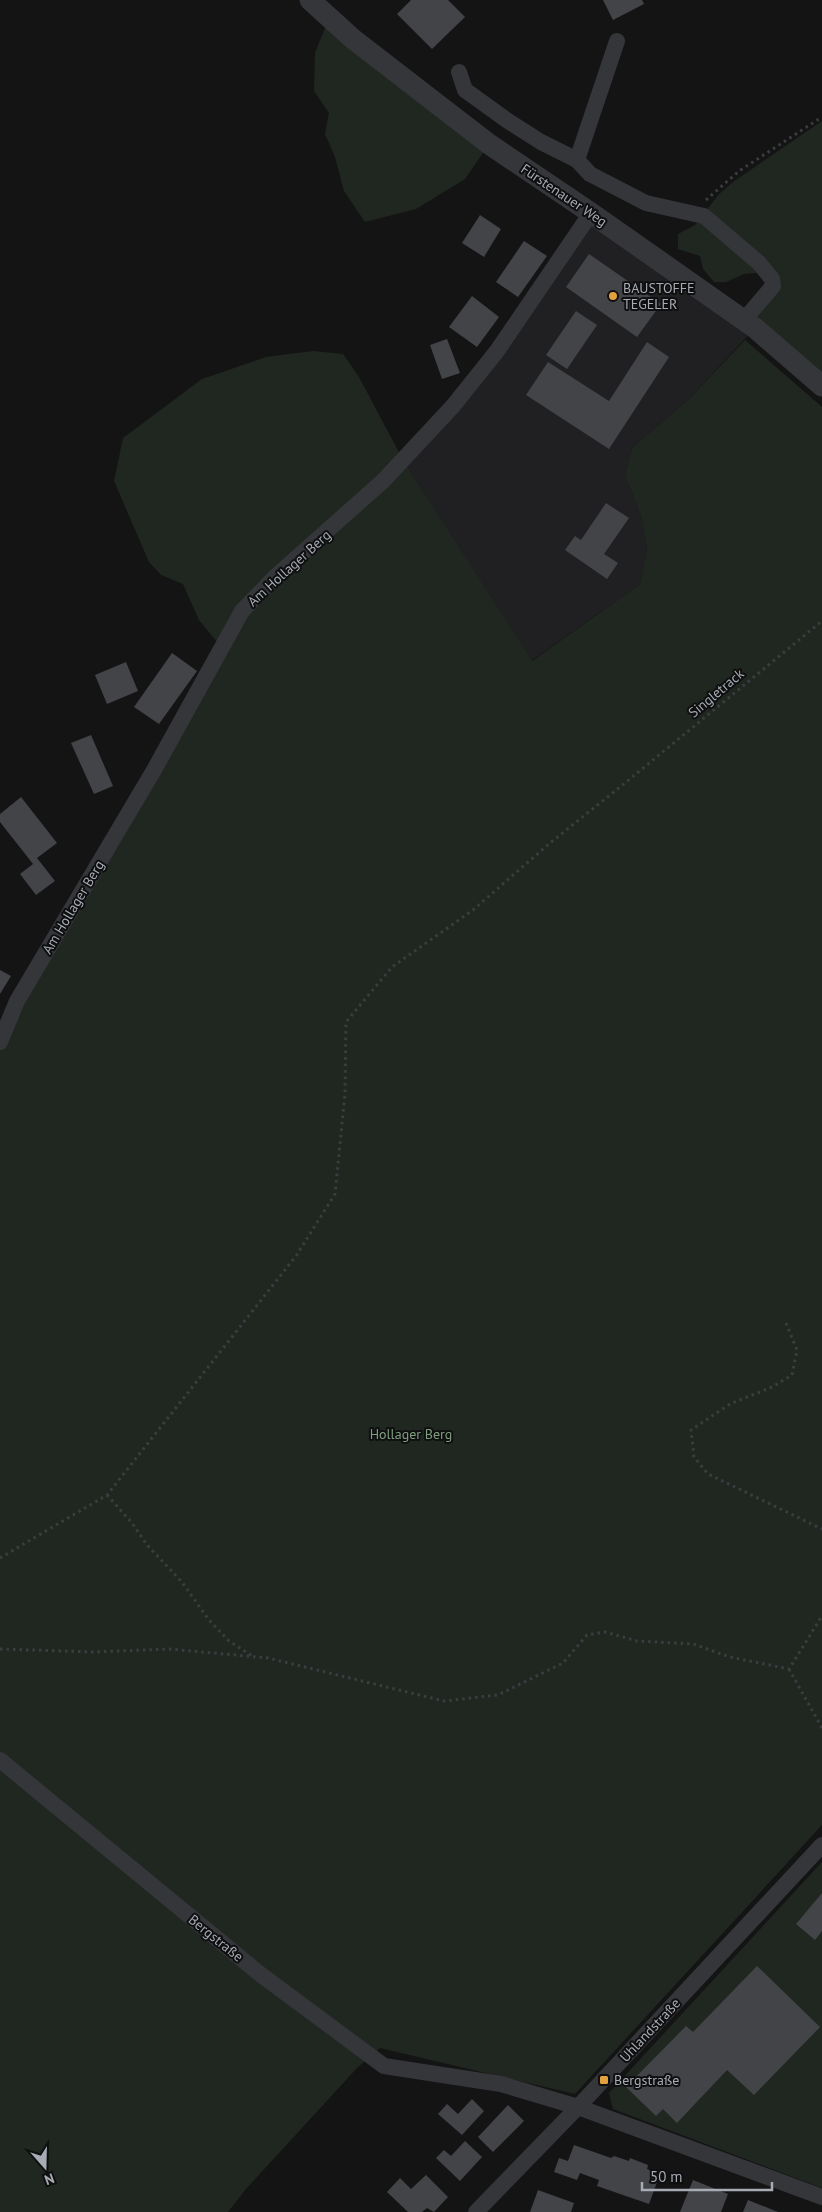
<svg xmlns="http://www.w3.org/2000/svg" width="822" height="2212" font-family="'PT Sans',sans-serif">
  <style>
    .built { fill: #202022 }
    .green { fill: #202721 }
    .building { fill: #434448 }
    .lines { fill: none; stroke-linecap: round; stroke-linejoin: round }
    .path { stroke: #3b3d41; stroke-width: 3; stroke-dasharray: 2.5 4; stroke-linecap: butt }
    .minor { stroke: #35363a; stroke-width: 16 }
    .tertiary { stroke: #35363a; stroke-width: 21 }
    .poi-dot { fill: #e3a23e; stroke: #0f0f10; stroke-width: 2 }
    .labels { text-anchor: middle; stroke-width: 4; stroke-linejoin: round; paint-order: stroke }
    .street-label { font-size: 14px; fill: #a6abb4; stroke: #0f0f10 }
    .poi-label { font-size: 14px; fill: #a6abb4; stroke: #0f0f10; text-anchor: start }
    .park-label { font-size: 14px; fill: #7f9e7f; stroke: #0f0f10 }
  </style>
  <rect width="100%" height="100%" fill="#141415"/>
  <path class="built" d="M591 213 755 328 688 400 632 448 625 475 641 516 647 550 640 584 531 661 403 460 453 406Z"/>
  <path class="green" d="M329 18 489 144 465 179 416 209 365 222 344 191 335 157 325 134 329 113 314 91 315 53Z
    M822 121V386L744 320 762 299 767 272 744 274 726 282H714L703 269 700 256 678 249V234L695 225 719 194 733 182Z
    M745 340 822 407V1825L575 2094 380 2048 357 2068 246 2189 228 2212H0V1042L222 648 199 620 183 584 161 575 149 562 114 481 123 438 202 379 266 357 313 351 343 354 359 377 403 460 532 661 640 584 647 550 641 516 625 475 632 448 688 400Z
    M822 1862V2188L613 2109 609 2093Z"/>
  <path class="building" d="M411 0H448L465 17 432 49 397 14Z
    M603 0H642L644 4 613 20Z
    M480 215 501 229 484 257 462 243Z
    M524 241 547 256 518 297 496 282Z
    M589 254 661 304 637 337 566 287Z
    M472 296 499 317 477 347 449 327Z
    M576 311 597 325 567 369 546 355Z
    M447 339 460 373 442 379 430 345Z
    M647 342 669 357 609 449 526 395 548 362 609 401Z
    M606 503 629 518 604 554 618 563 607 579 565 550 575 536 581 540Z
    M172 653 197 671 159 724 134 707Z
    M126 662 138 691 107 704 95 675Z
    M91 735 113 786 94 794 71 743Z
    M21 797 57 843 37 858 55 881 36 895 20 874 33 864 0 822V814Z
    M0 970 11 976 0 994Z
    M822 1893V1931L815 1940 796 1924Z
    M757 1966 820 2027 754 2095 727 2070 677 2123 663 2109 656 2116 626 2087 686 2026 693 2032Z
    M472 2099 484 2111 462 2135 438 2114 447 2104 458 2114Z
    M508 2105 524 2121 493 2152 478 2137Z
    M465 2141 482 2157 460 2181 436 2158 444 2150 451 2156Z
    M574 2145 611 2158 614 2156 629 2161 630 2158 648 2165 647 2169 660 2174 649 2204 597 2186 599 2180 580 2173 577 2180 554 2172 559 2158 568 2161Z
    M426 2175 448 2197 434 2212 427 2208 422 2212H408L387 2192 400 2178 411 2189Z
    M693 2180 728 2194 721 2212H680Z
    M538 2190 574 2203 571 2212H530Z
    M748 2200 778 2212H743Z"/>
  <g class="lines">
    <path class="path" d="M706 200 739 171 822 117
      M786 1323 797 1350 792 1375 772 1387 730 1404 691 1430 694 1457 708 1474 822 1529
      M107 1495 132 1523 147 1545 182 1582 209 1620 229 1641 254 1657
      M0 1558 107 1495 296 1256 335 1194 345 1094 346 1022 392 967 473 910 550 843 625 783 822 621
      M0 1649 94 1652 169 1649 268 1658 444 1701 498 1695 563 1663 587 1635 605 1632 637 1641 693 1644 730 1657 789 1669 822 1616
      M789 1669 822 1728"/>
    <path class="minor" d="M617 41 577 160 590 174 646 203 704 216 759 263 772 279 773 286 744 320
      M459 72 465 90 508 121 541 142 577 160
      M0 1042 17 1001 154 770 242 611 275 577 383 481 453 406 497 351 591 213
      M0 1760 260 1974 384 2066 501 2084 578 2107 822 2197
      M476 2212 578 2107 822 1845"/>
    <path class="tertiary" d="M310 0 353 39 489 144 591 213 755 328 822 386"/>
  </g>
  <g class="poi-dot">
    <circle cx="613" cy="296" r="5"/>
    <rect x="599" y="2075" width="10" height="10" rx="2.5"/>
  </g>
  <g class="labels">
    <g class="street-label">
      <text transform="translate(564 195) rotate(34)" y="5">Fürstenauer Weg</text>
      <text transform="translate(289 568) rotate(-42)" y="5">Am Hollager Berg</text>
      <text transform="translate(716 693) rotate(-40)" y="5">Singletrack</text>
      <text transform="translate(73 907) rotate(-59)" y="5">Am Hollager Berg</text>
      <text transform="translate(216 1938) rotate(39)" y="5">Bergstraße</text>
      <text transform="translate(650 2030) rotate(-47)" y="5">Uhlandstraße</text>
    </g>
    <g class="poi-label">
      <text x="623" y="293">BAUSTOFFE<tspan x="623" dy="16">TEGELER</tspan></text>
      <text x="614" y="2085">Bergstraße</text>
    </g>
    <g class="park-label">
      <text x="411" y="1439">Hollager Berg</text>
    </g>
  </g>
  <g transform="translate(45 2167) rotate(160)" stroke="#0f0f10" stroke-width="4" paint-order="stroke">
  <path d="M0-4L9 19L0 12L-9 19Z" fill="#a6abb4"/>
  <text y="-8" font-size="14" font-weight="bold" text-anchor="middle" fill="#a6abb4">N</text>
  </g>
  <path d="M642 2182v8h130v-8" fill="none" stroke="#a6abb4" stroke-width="2.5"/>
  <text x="650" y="2182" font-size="15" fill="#a6abb4" stroke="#0f0f10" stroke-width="4" paint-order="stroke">50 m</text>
</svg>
